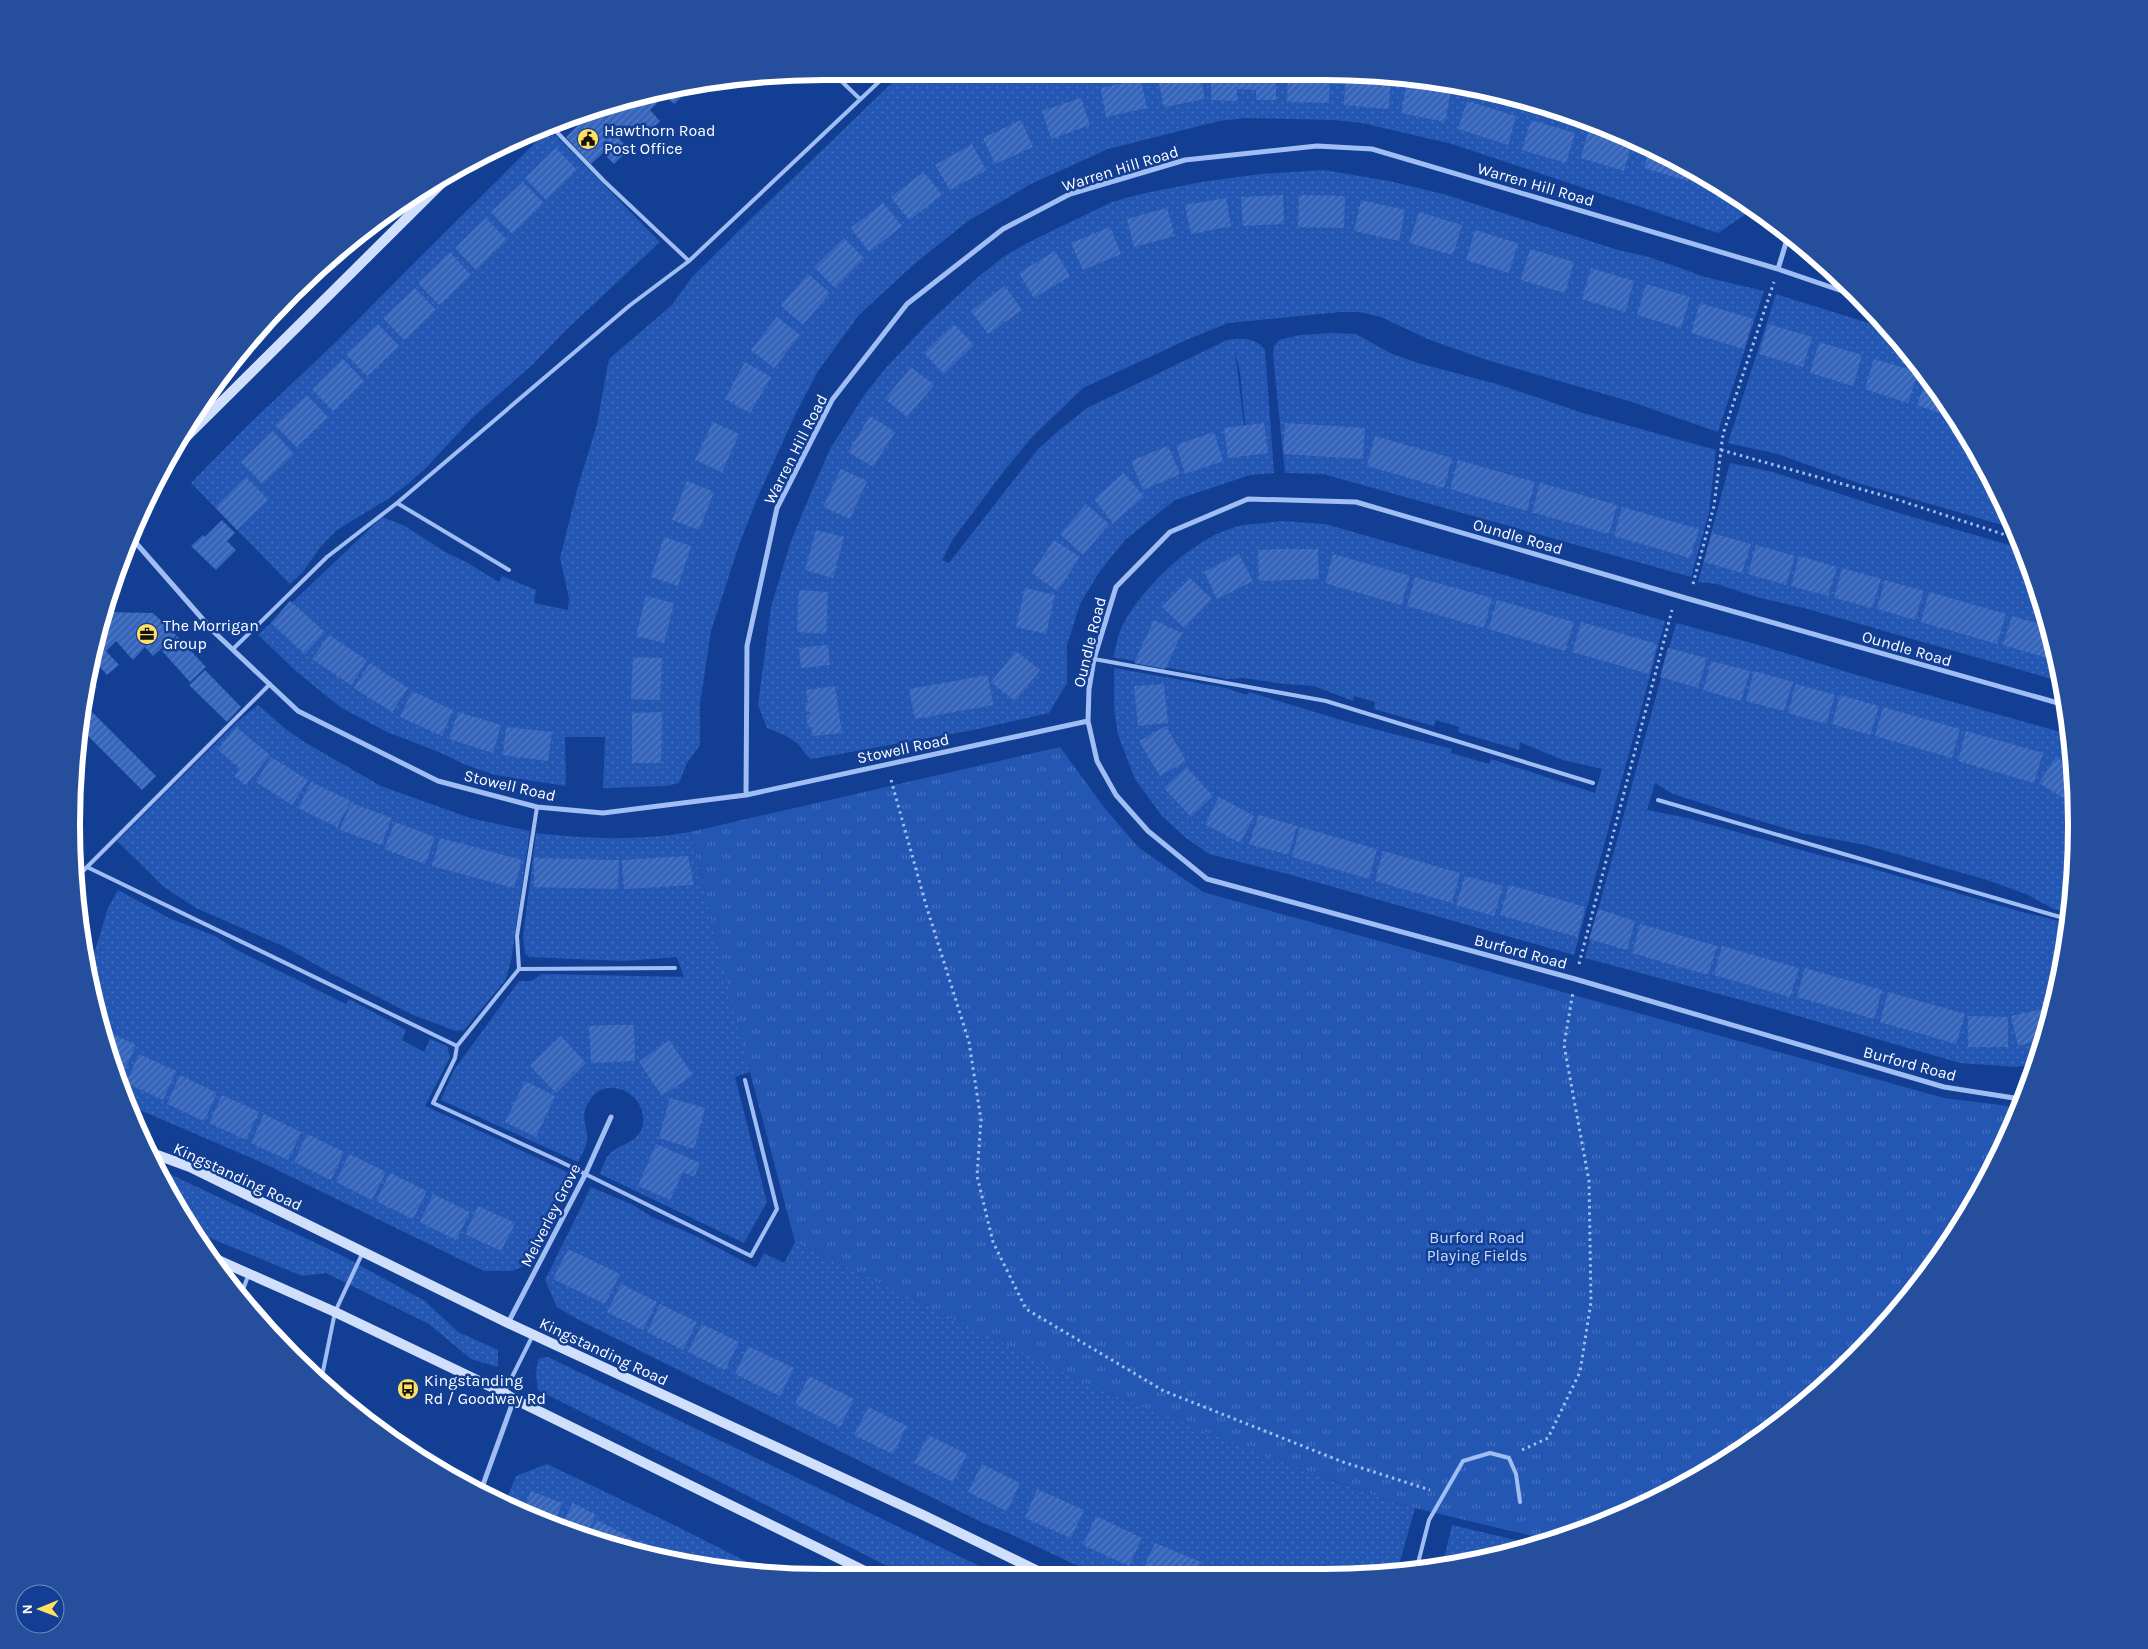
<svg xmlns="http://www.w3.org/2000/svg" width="2148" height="1649" font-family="Karla,sans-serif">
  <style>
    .grass { fill: url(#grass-dots); fill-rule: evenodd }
    .park { fill: url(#park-tufts) }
    .building { fill: url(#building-hatch) }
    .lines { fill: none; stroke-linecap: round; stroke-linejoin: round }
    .path { stroke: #a0bef3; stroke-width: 3; stroke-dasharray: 2.5 4; stroke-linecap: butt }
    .lane { stroke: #a0bef3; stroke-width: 4 }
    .street { stroke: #a0bef3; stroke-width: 5 }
    .secondary { stroke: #d0dffc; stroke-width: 10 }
    .labels { text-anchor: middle; stroke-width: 5; stroke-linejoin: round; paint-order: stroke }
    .poi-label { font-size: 16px; fill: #fff; stroke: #123f94; text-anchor: start }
    .street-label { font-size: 16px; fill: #fff; stroke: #123f94 }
    .park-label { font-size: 16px; fill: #c8dbfd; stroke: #123f94 }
    .rim { fill: none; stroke: #fff; stroke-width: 6 }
  </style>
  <defs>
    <pattern id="grass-dots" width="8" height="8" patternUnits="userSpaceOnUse" patternTransform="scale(1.25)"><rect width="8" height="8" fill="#2457b3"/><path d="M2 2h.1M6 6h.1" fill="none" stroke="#4570be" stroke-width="1.8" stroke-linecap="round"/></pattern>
    <pattern id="park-tufts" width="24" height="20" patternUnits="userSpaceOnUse" patternTransform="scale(1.25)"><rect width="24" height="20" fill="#2457b3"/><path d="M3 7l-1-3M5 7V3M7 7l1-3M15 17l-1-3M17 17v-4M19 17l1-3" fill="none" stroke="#4570be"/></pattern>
    <pattern id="building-hatch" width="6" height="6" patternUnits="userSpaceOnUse" patternTransform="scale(1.25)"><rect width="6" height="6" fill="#3665bb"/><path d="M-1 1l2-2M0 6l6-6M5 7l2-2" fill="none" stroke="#547cc5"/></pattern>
  </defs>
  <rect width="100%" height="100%" fill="#123f94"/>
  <path class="grass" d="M1372 73 1519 97 1657 149 1753 209 1718 233 1452 144 1362 123 1334 120 1246 118 1219 121 1108 149 1031 184 968 221 912 266 859 315 818 371 796 413 759 494 739 545 711 631 700 704V745L687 763 679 783 667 786 603 788 605 737H565L566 786 495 775 466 765 439 752 387 732 340 707 297 672 258 635 382 517 405 526 445 552 466 562 499 582 502 576 536 590 534 603 568 610 569 598 560 558 577 490 597 424 609 359 672 305 692 277 754 216 899 76Z
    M549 129 660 242 566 330 532 365 473 417 426 468 409 483 388 499 337 530 322 545 302 573 290 584 191 483 243 430 336 342 407 270Z
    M1324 170 1389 181 1447 195 1618 250 1649 257 1705 277 1764 291 1718 432 1632 402 1487 360 1430 340 1381 317 1360 312H1340L1228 323 1184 341 1083 388 1032 437 1004 471 953 539 942 560 949 563 1038 449 1062 428 1087 408 1227 340C1242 338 1255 337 1265 350L1274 473 1250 475 1175 500 1125 540 1100 571 1080 604 1067 645V683L1049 713 978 729 812 759C805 756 803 750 799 745 790 736 778 733 767 728L758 705 771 607 790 544 804 509 830 449 865 394 884 370 927 324 978 277 1002 258 1027 243 1112 202 1141 194 1201 182 1261 174ZM1235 350 1240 373 1247 443H1246Z
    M1776 294 1891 330 1950 406 2016 529 1858 483 1778 454 1728 443Z
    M1332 333 1356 334 1390 353 1418 363 1500 385 1583 413 1716 450 1709 513 1691 577 1323 474 1285 473 1273 355 1274 346 1279 340 1300 335Z
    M1730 463 1773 472 1899 513 2023 549 2063 682 1804 608 1760 598 1717 584 1698 582Z
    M1281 521 1325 524 1665 621 1574 955 1284 873 1209 854 1186 838 1162 816 1135 779 1118 735 1114 709V668L1226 688 1247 695 1249 692 1351 723 1452 749 1451 753 1489 764 1491 759 1595 793 1602 769 1563 760 1520 742 1519 750 1458 732 1459 727 1436 720 1434 726 1374 709 1375 702 1354 696 1353 701 1314 686 1284 684 1244 678 1227 679 1113 657C1116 647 1118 634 1123 624 1146 583 1196 535 1243 525 1256 523 1269 523 1281 521Z
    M1676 623 1759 645 1867 678 2061 732 2068 736 2077 825 2068 913 2054 909 2026 894 1987 880 1865 845 1801 833 1733 813 1673 794 1655 783 1647 810 1687 818 1830 858 1856 864 2022 912 2067 923 2062 972 2034 1064 2016 1067 1960 1063 1767 1007 1585 958Z
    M258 705 287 730 306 743 381 786 470 818 530 831 511 961 506 979 464 1030 456 1031 413 1015 329 972 285 947 196 908 164 887 117 841 237 722Z
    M690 832 750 1072 735 1077 767 1202 744 1243 600 1174C602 1169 604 1161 607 1157 616 1144 637 1144 642 1128 651 1097 609 1072 590 1100 578 1118 589 1126 587 1141 586 1147 581 1156 578 1162L441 1100 454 1070 519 981H532L542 974 684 977 677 957 624 961 529 957 525 953 523 937 536 833C587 839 640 841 690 832Z
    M118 890 169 918 215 936 237 950 346 1004 349 999 406 1030 402 1040 424 1052 430 1039 447 1046 450 1057 425 1106C474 1128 523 1151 571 1174L528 1264 512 1271H484L265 1164 126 1104 97 1020 88 973 108 908Z
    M159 1169 339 1254 425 1301 458 1332 498 1350V1367L471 1359 429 1324 326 1273 302 1276 191 1230Z
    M591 1187 633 1205 652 1217 696 1236 756 1268 764 1253 784 1263 795 1242 1111 1394 1331 1480 1398 1504 1415 1508 1397 1572 1097 1575 1008 1533 981 1522 579 1320 557 1307 545 1280Z
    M548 1357 1000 1576 909 1577 538 1390 536 1374 538 1359Z
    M547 1464 670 1523 771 1574 726 1571 582 1538 504 1505 516 1476Z
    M1452 1525 1536 1545 1442 1567Z"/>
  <path class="park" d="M1060 747 1103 806 1139 848 1203 892 1944 1098 2008 1106 2013 1126 1950 1243 1856 1357 1742 1451 1657 1500 1566 1538 1553 1541 1398 1504 1271 1458 1096 1388 795 1242 736 1019 690 832Z"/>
  <path class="building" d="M1288 73 1330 74 1329 103 1287 102Z
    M1346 73 1391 77 1389 109 1344 105Z
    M1182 74H1200L1205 99 1164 107 1158 79Z
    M1211 74H1276V100H1256V90L1237 89V101L1211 100Z
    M1141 79 1147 108 1106 117 1101 88Z
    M1407 82 1451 91 1445 122 1401 113Z
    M685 86 689 90 674 104 665 95 650 110 660 121 644 136 634 125 619 139 629 149 614 164 603 153 591 164 566 137 596 108 629 97Z
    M1081 98 1090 125 1051 139 1042 111Z
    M1467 101 1516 116 1508 145 1458 129Z
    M1021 120 1033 147 995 164 983 138Z
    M1531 120 1575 133 1566 163 1522 150Z
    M1589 127 1633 140 1624 171 1581 158Z
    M972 144 986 170 950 190 935 165Z
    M1650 147 1691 170 1688 181 1644 168Z
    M556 148 577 170 546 200 525 178Z
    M924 172 942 195 909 220 891 197Z
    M523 182 544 203 512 234 491 212Z
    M1283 195 1284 224 1243 226 1241 197Z
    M1299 195 1345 196 1344 228 1298 227Z
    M1226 198 1231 226 1191 234 1185 205Z
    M1361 200 1405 210 1399 241 1354 231Z
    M883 203 902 226 869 252 851 228Z
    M1167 208 1175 236 1134 247 1127 219Z
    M1419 212 1462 225 1453 255 1409 243Z
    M486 218 507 240 476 270 455 248Z
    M1110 227 1121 254 1083 270 1071 243Z
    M1475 230 1518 243 1509 273 1466 260Z
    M844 238 864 258 835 288 814 267Z
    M1530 249 1574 262 1565 293 1521 280Z
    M1055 251 1070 276 1034 298 1019 273Z
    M450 252 471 275 439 305 418 283Z
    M1591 268 1634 281 1625 312 1582 299Z
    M808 274 830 293 803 325 781 306Z
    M1646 284 1690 297 1681 328 1637 315Z
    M1005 286 1022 310 988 334 971 311Z
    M415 288 436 310 404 340 383 318Z
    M1700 303 1753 319 1744 349 1691 333Z
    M777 317 800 335 774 368 751 350Z
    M378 324 399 346 367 376 346 354Z
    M954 324 974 345 944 374 924 353Z
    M1768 324 1812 337 1803 367 1759 354Z
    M1819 342 1862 355 1853 386 1810 373Z
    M343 359 364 381 333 411 312 389Z
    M1874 359 1918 372 1908 403 1865 389Z
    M745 362 771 377 750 413 725 399Z
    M911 367 934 385 907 417 885 399Z
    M1927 376 1950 406 1957 419 1917 405Z
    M307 395 328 417 296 447 275 425Z
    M870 416 895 432 873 467 848 452Z
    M713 422 739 434 722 472 695 460Z
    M1264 423 1268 453 1228 458 1224 428Z
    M1285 423 1365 428 1363 459 1283 454Z
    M273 431 294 454 262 484 241 462Z
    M1214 432 1223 461 1185 474 1176 445Z
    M1375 436 1452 458 1444 488 1367 466Z
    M1168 446 1180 474 1143 490 1131 461Z
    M1458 460 1535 482 1527 511 1450 489Z
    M841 469 867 481 850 519 823 507Z
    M1124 473 1144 497 1113 523 1094 499Z
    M246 477 268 500 237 530 215 507Z
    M687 481 714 492 699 530 672 520Z
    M1540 483 1617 505 1609 534 1532 512Z
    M1086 504 1109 524 1083 555 1060 534Z
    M1622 507 1699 529 1690 558 1614 536Z
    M222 520 235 533 227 541 236 550 216 570 191 546 203 535 205 537Z
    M816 530 844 537 833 578 805 570Z
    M1712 533 1751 544 1742 573 1704 562Z
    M664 537 691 546 678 586 651 577Z
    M1054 540 1080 557 1057 591 1032 573Z
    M1756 545 1795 556 1786 585 1748 574Z
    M1278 549H1318L1319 579 1259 581 1258 550Z
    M1239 554 1253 581 1217 599 1204 572Z
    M1333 554 1410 576 1401 605 1325 583Z
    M1799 556 1837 567 1828 596 1791 586Z
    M1842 568 1881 579 1872 608 1834 598Z
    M1415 577 1492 598 1484 628 1407 606Z
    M1190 578 1212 599 1184 628 1162 607Z
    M1885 580 1924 591 1915 620 1877 609Z
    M1025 588 1055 595 1046 634 1016 627Z
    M799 590 828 592 826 634 797 632Z
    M1929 592 2006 614 1997 644 1921 622Z
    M646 596 674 603 664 643 636 636Z
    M1497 600 1574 622 1565 651 1488 629Z
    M290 601 325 632 305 654 271 623Z
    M103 612 153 613 176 635 153 656 145 647 133 660 116 641 106 651 119 665 107 675 93 659 91 661 97 630Z
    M2012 616 2047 626 2057 661 2003 645Z
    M1154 620 1182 633 1165 669 1134 663Z
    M1581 622 1657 644 1649 674 1572 652Z
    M329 635 367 660 351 685 312 659Z
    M177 636 206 667 190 682 162 651Z
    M828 645 830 665 801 668 799 648Z
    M1668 648 1707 658 1698 688 1660 677Z
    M1016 651 1040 670 1015 701 991 682Z
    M633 657 662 658 660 700 631 699Z
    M1711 661 1750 671 1741 701 1703 690Z
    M370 663 408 688 392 712 354 688Z
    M205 670 241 707 227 722 189 685Z
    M1754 671 1793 682 1784 711 1746 701Z
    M988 675 993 705 915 719 909 689Z
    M87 677 97 687 82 703 85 688Z
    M1164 684 1168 723 1138 726 1134 686Z
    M1796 684 1835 695 1826 724 1788 713Z
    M835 686 842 733 812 736 811 727H808L806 715H810V712H806L805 703H808L806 690Z
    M412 691 453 710 442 736 400 717Z
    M1840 695 1879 706 1870 735 1832 724Z
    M84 704 156 776 142 790 78 726 82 707Z
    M1883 707 1960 729 1952 758 1875 736Z
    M458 712 501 725 493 753 449 739Z
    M662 712 661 763H632V713Z
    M1166 726 1186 761 1160 776 1139 741Z
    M236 727 270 755 246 785 234 776 240 768 218 750Z
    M506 727 552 732 548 761 503 755Z
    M1966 731 2043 753 2034 783 1958 761Z
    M271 757 308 780 292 805 256 782Z
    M2056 757 2071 767 2075 802 2073 804 2039 783Z
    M1186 767 1213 796 1191 817 1164 788Z
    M311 782 351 801 337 827 298 808Z
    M1219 797 1254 816 1240 843 1205 824Z
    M351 803 392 818 381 845 340 830Z
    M1259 815 1297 826 1288 855 1249 844Z
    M395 822 435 837 425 864 384 849Z
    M1300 827 1377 849 1369 879 1292 857Z
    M440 838 522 860 514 888 432 866Z
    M1383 851 1460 873 1452 903 1375 881Z
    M688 856 694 885 624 889 622 860Z
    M534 858 619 860 618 889 534 887Z
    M1465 876 1503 886 1494 916 1456 905Z
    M1509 885 1585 907 1577 937 1500 915Z
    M1598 909 1635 921 1627 950 1589 939Z
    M1640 924 1717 946 1708 975 1632 953Z
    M1722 946 1799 968 1790 997 1714 975Z
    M1805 968 1882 990 1874 1019 1797 997Z
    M1888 992 1965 1014 1956 1044 1880 1022Z
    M2050 1007 2041 1040 2018 1046 2011 1016Z
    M1968 1016 2008 1017V1047H1968Z
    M612 1025H634L635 1061 591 1063 589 1026Z
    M100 1028 136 1045 123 1073 114 1069Z
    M561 1036 586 1063 556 1093 530 1066Z
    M669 1040 693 1075 662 1096 639 1062Z
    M139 1054 176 1071 163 1100 126 1083Z
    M180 1075 217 1093 204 1121 167 1104Z
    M525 1081 555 1096 536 1137 505 1122Z
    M222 1095 259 1112 246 1140 209 1123Z
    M670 1098 705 1108 694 1149 659 1138Z
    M264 1114 301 1132 288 1160 251 1143Z
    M307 1134 344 1152 331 1180 294 1162Z
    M656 1144 700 1163 694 1177 683 1172 670 1200 638 1186Z
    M349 1154 386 1172 372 1200 336 1182Z
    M390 1173 427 1191 413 1219 376 1201Z
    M433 1194 470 1212 456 1240 420 1222Z
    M478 1206 515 1223 501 1251 465 1234Z
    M568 1249 620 1274 605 1304 553 1279Z
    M621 1284 657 1302 643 1330 607 1312Z
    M660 1304 697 1322 683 1350 647 1332Z
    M702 1324 739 1342 725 1370 688 1352Z
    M748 1346 794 1368 780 1396 735 1374Z
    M809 1376 854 1399 840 1427 795 1404Z
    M868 1407 907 1426 893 1454 854 1435Z
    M928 1435 967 1454 953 1482 914 1463Z
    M982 1464 1020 1483 1007 1511 968 1492Z
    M1037 1489 1084 1510 1071 1538 1025 1518Z
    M531 1491 562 1503 553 1526 522 1513Z
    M573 1503 596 1515 584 1538 560 1528Z
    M1096 1516 1142 1538 1129 1566 1083 1545Z
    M597 1520 633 1539 628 1549 587 1539Z
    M640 1540 676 1559H675L634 1550Z
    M1155 1543 1201 1562 1196 1574H1149L1142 1572Z
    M1211 1566 1230 1573 1209 1574Z"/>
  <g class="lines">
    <path class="path" d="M1721 450 1889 497 2021 540
      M1693 584 1714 506 1723 434 1774 282
      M891 780 926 905 969 1042 981 1120 977 1176 993 1242 1026 1309 1164 1391 1343 1462 1430 1490
      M1579 964 1672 610
      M1522 1450 1548 1438 1580 1372 1591 1302 1589 1181 1564 1045 1573 992"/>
    <path class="lane" d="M837 77 860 99
      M549 124 604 181 689 261
      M397 503 509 570
      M233 649 327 557 397 503 629 306 689 261 884 77
      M1094 659 1326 701 1593 783
      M1658 800 2067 919
      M87 867 457 1046 519 969 517 936 537 807
      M75 879 270 684
      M519 969 675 968
      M457 1046 455 1058 433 1103 557 1160 751 1256 777 1209 745 1080
      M241 1295 248 1276
      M321 1381 335 1312 362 1254
      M504 1393 533 1335
      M1416 1571 1429 1520 1463 1461 1490 1453 1509 1458 1516 1474 1520 1502"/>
    <path class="street" d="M1778 269 1789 233
      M129 535 214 632 298 711 438 781 537 807 603 813 746 795 1088 721
      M746 795 747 646 777 508 832 400 907 304 1003 229 1070 194 1185 160 1317 146 1372 149 1778 269 1854 295
      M2025 1094 2014 1098 1944 1087 1575 979 1207 879 1148 831 1116 795 1097 761 1088 721 1089 689 1094 659 1116 587 1170 532 1248 499 1356 502 1689 599 2065 705
      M508 1323 585 1175 611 1117
      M480 1493 514 1399"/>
    <path class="secondary" d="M169 454 457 168
      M149 1152 190 1167 508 1323 923 1515 1046 1575
      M209 1256 335 1312 504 1393 514 1399 877 1577"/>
  </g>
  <defs>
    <g id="civic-disc" transform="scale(1.125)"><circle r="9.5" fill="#ffe062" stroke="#123f94"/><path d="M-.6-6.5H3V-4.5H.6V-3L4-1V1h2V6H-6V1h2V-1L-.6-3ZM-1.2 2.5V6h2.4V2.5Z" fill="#111"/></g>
    <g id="office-disc" transform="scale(1.125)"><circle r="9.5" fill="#ffe062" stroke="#123f94"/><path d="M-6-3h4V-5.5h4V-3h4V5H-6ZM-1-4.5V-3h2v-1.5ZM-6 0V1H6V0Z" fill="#111"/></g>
    <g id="bus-disc" transform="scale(1.125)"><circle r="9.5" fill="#ffe062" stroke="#123f94"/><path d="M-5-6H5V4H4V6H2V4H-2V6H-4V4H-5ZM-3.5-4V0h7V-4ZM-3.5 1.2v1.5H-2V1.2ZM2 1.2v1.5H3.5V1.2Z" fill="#111"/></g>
  </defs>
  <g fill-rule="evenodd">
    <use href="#civic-disc" x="588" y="139"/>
    <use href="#office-disc" x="147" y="634"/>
    <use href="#bus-disc" x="408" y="1389"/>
  </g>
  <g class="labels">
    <g class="poi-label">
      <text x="604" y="136">Hawthorn Road<tspan x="604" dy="18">Post Office</tspan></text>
      <text x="163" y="631">The Morrigan<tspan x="163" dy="18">Group</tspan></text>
      <text x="424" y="1386">Kingstanding<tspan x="424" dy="18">Rd / Goodway Rd</tspan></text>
    </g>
    <g class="street-label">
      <text transform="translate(1120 168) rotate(-17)" y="6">Warren Hill Road</text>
      <text transform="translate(1536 184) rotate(16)" y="6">Warren Hill Road</text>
      <text transform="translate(795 449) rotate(-63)" y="6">Warren Hill Road</text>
      <text transform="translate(1518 536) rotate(16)" y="6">Oundle Road</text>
      <text transform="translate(1089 642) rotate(-76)" y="6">Oundle Road</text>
      <text transform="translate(1907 648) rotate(16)" y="6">Oundle Road</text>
      <text transform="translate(903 748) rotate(-12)" y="6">Stowell Road</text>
      <text transform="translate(510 785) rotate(13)" y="6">Stowell Road</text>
      <text transform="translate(1521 951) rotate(15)" y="6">Burford Road</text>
      <text transform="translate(1910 1063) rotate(15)" y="6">Burford Road</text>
      <text transform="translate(238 1176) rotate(25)" y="6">Kingstanding Road</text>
      <text transform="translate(550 1215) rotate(-63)" y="6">Melverley Grove</text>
      <text transform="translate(604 1351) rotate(25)" y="6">Kingstanding Road</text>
    </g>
    <g class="park-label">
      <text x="1477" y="1243">Burford Road<tspan x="1477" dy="18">Playing Fields</tspan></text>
    </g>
  </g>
  <path d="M0 0H2148V1649H0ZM824 80H1324A744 744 0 0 1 2068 824V825A744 744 0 0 1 1324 1569H824A744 744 0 0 1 80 825V824A744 744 0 0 1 824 80Z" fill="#254e9d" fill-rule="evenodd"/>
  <path class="rim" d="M824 80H1324A744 744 0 0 1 2068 824V825A744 744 0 0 1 1324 1569H824A744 744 0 0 1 80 825V824A744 744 0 0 1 824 80Z"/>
  <g transform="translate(40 1609) rotate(269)"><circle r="24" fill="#123f94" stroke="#718cbf"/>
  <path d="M0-4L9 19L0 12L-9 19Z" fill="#ffe062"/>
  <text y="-8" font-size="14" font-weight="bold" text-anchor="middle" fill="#ffffff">N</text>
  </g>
</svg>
